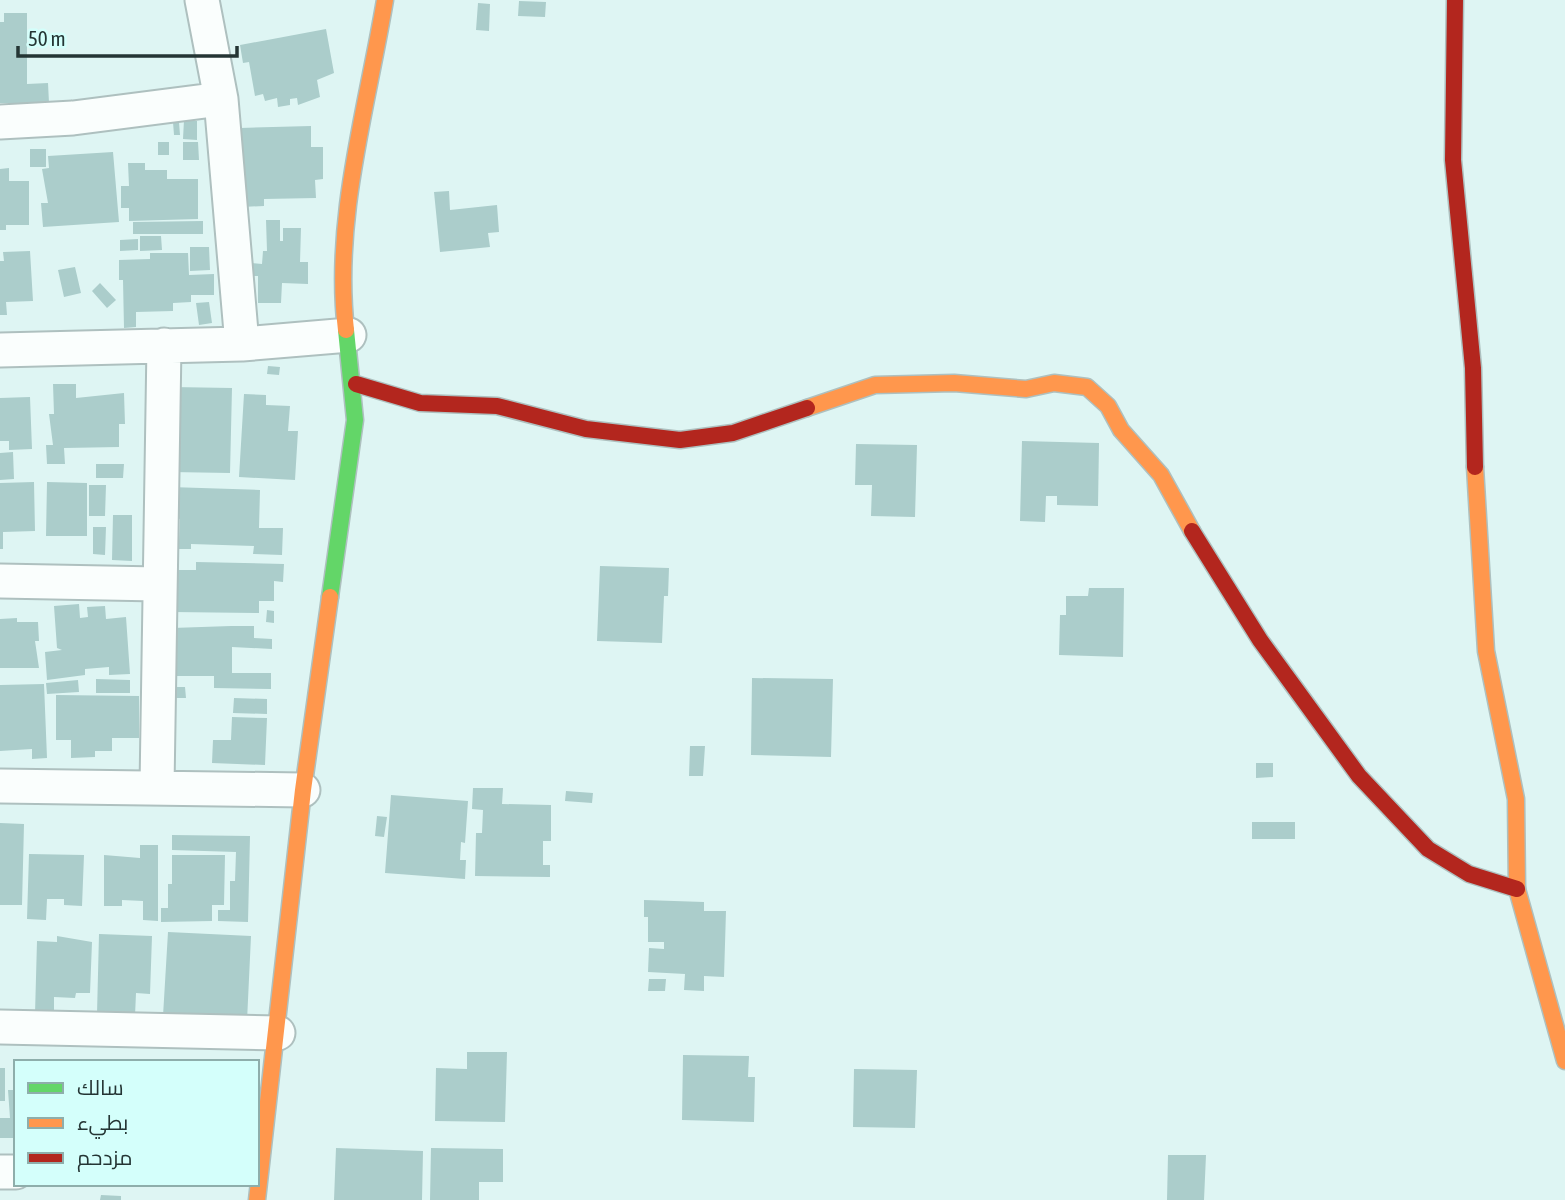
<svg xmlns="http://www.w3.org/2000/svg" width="1565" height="1200" font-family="'Asap Condensed',Cairo,sans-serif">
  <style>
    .building { fill: #abcdcb }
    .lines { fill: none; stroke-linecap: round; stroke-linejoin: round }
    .street-casing { stroke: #aec0bf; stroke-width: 37 }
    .fast-casing { stroke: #aec0bf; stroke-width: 19 }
    .slow-casing { stroke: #aec0bf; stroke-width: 19 }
    .jam-casing { stroke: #aec0bf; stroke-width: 19 }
    .street { stroke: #fafefd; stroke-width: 33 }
    .fast { stroke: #63d668; stroke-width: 16 }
    .slow { stroke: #ff974d; stroke-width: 16 }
    .jam { stroke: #b3261e; stroke-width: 16 }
  </style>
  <rect width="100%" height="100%" fill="#def5f3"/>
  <path class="building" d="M519 1 546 2 545 17 518 16Z
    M478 3 490 4 489 31 476 30Z
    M4 13H27V84L48 83 49 103H0V22H4Z
    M326 29 334 73 317 80 320 97 298 105 297 98 290 99V105L278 107 277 98 265 101 263 94 255 96 249 62 243 63 240 45Z
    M184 120 197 121V140L183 139Z
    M173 122H179L180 135H174Z
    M311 126V147H323V179L315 180 316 198 264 199V206L242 207 240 128Z
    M158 142H169V155H158Z
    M183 142H198L199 160H183Z
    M30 149H46V167H30Z
    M113 152 119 222 43 227 41 203H48L42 169 49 168 48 156Z
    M128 163H145V170H167V179H198V219L129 221V208H121V186H129Z
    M9 168V181H29V225H6V230H0V169Z
    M449 191 450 210 497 205 499 232 488 233 490 247 440 252 434 192Z
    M266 220H280V241H283V228H301L300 262H308V284L282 283 281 303H258V276H252V263L262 264 263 251H267Z
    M203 221V234H133V222Z
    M140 236H161L162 250 140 251Z
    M138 239V250L120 251V240Z
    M190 247H209L210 270 190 271Z
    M30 251 33 301 6 302 7 315H0V261H4L3 252Z
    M150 253H188L189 275 214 274V295H191V302L173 303V311L136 312V327L124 328 123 280H119V260L150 259Z
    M75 267 81 293 64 297 58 270Z
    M100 283 116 300 107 308 92 291Z
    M209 302 212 323 199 325 196 303Z
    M268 366 280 367 279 375 267 374Z
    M53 384H76V398L124 393 125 424H119V447L64 448 65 464H47L46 445H53L49 414H54Z
    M172 387 232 388 230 473 171 472Z
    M244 394 266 395V405L290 406 288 431H298L295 480 239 477Z
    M30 397 32 449 9 450V441H0V398Z
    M1022 441 1099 443 1098 506 1057 505V496H1046L1045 522 1020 521Z
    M856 444 917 445 915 517 871 516 872 485H855Z
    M13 452 14 479 0 480V453Z
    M96 464H124L123 478H96Z
    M34 482 35 531 3 532V549H0V483Z
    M47 482 87 483V536H46Z
    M89 485H106L105 516H89Z
    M170 487 260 490 259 528H283L282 555 253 554 254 546 191 544V549H179L178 555H169L170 541H179L180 519 175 518Z
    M113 515H132V561L112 560Z
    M93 527H106L105 555 93 554Z
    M196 562 284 564 283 582 274 581V601H259V613L172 612 174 570H196Z
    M600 566 669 568 668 596H664L662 643 597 641Z
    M1089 588H1124L1123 657 1059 655 1060 615H1066V596H1088Z
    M79 604 80 618 88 617 87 607 105 606 106 619 126 617 130 674 109 675V667L85 669V675L47 680 45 652 62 650 57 648 54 606Z
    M267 610 274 611V623L266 622Z
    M17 618V622H38L39 641H35L39 668H0V619Z
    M231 626H254V638L272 639V649L232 647V673H271V689L214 688V676H171L172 628Z
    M752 678 833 679 831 757 751 755Z
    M96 679 130 680V693H96Z
    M78 680 79 692 47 694 46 683Z
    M44 684 47 758 32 759V749L0 751V685Z
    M175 687H185L186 698H175Z
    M56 695 139 696V738H112V751H95V757L71 758V740H56Z
    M234 698 267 699V714L233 713Z
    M232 717 267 718 265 765 212 763 213 740H231Z
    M690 746H705L703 776H689Z
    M1256 763H1273V777L1256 778Z
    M473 788H503L502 804 551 805V841H543V865H550V877L475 876 476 833H482L483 810 472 809Z
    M566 791 593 793 592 803 565 801Z
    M391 795 468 801 465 843 461 842 460 860H466L465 879 385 873Z
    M377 816 387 817 384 837 375 836Z
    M1252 822H1295V839H1252Z
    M0 823 24 824 22 905H0Z
    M172 835 250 836 248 922 218 921V910H230V881H235L236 852 172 850Z
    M140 845H158V921L143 920V901L122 900V906H104V855L140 858Z
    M29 854 84 855 82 906 64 905V899H47L46 920 27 919Z
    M172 855H225L224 905H212V921L161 922V908H168V884H172Z
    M644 900 704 902V911H726L724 977 704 976V991L684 990 685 974 648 972 649 948 664 949V942H648V917H644Z
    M168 932 251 936 247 1021 163 1016Z
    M99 934 152 936 150 994 136 993 135 1016 97 1014Z
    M57 936 92 942 90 993H76L75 998 54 997V1014H35L37 941 57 942Z
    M649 979H666L665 991H648Z
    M467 1052H507L505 1122 435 1121 436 1068 467 1069Z
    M683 1055 749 1056 748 1077H755L754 1122 682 1120Z
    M0 1068H5V1101H0Z
    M854 1069 917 1070 915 1128 853 1127Z
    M8 1090H16V1138H0V1118H10Z
    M336 1148 423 1151 422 1200H334Z
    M431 1148 503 1149V1182H479V1200H430Z
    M1168 1155H1206L1204 1200H1167Z
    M101 1195 121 1196V1200H100Z"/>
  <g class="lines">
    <g class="street-casing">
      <path id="street" d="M202 0 221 99 242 344
        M0 122 73 118 221 99
        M0 350 242 344 349 335
        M0 581 158 584
        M0 786 303 790
        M157 787 164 345
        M0 1027 278 1033
        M0 1172H16"/>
    </g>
    <g class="fast-casing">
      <path id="fast" d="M330 597 355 420 346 330"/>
    </g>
    <g class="slow-casing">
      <path id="slow" d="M346 330C333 220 367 108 385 0
        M807 408 875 385 954 383 1026 389 1054 383 1087 387 1108 406 1121 430 1161 475 1192 531
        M1475 467 1486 651 1516 799 1517 889 1565 1061
        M257 1200 303 790 330 597"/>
    </g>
    <g class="jam-casing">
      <path id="jam" d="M1455 0 1453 160 1473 368 1475 467
        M356 384 420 403 497 406 586 429 680 440 733 433 807 408
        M1192 531 1260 640 1359 776 1428 849 1469 874 1517 889"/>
    </g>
    <use href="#street" class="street"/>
    <use href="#fast" class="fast"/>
    <use href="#slow" class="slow"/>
    <use href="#jam" class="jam"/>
  </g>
  <rect x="14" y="1060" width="245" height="126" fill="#d4fffb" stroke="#8eaeab" stroke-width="2"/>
  <rect x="28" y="1083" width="35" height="10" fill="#63d668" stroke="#8eaeab" stroke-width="2"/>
  <text x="77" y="1095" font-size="21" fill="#243534">سالك</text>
  <rect x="28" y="1118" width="35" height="10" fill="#ff974d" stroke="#8eaeab" stroke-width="2"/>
  <text x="77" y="1130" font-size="21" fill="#243534">بطيء</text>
  <rect x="28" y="1153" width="35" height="10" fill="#b3261e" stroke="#8eaeab" stroke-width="2"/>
  <text x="77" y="1165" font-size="21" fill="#243534">مزدحم</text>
  <path d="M18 46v10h219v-10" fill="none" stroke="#243534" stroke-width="3.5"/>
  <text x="28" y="46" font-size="21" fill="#243534" stroke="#d4fffb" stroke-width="5" paint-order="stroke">50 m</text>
</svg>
